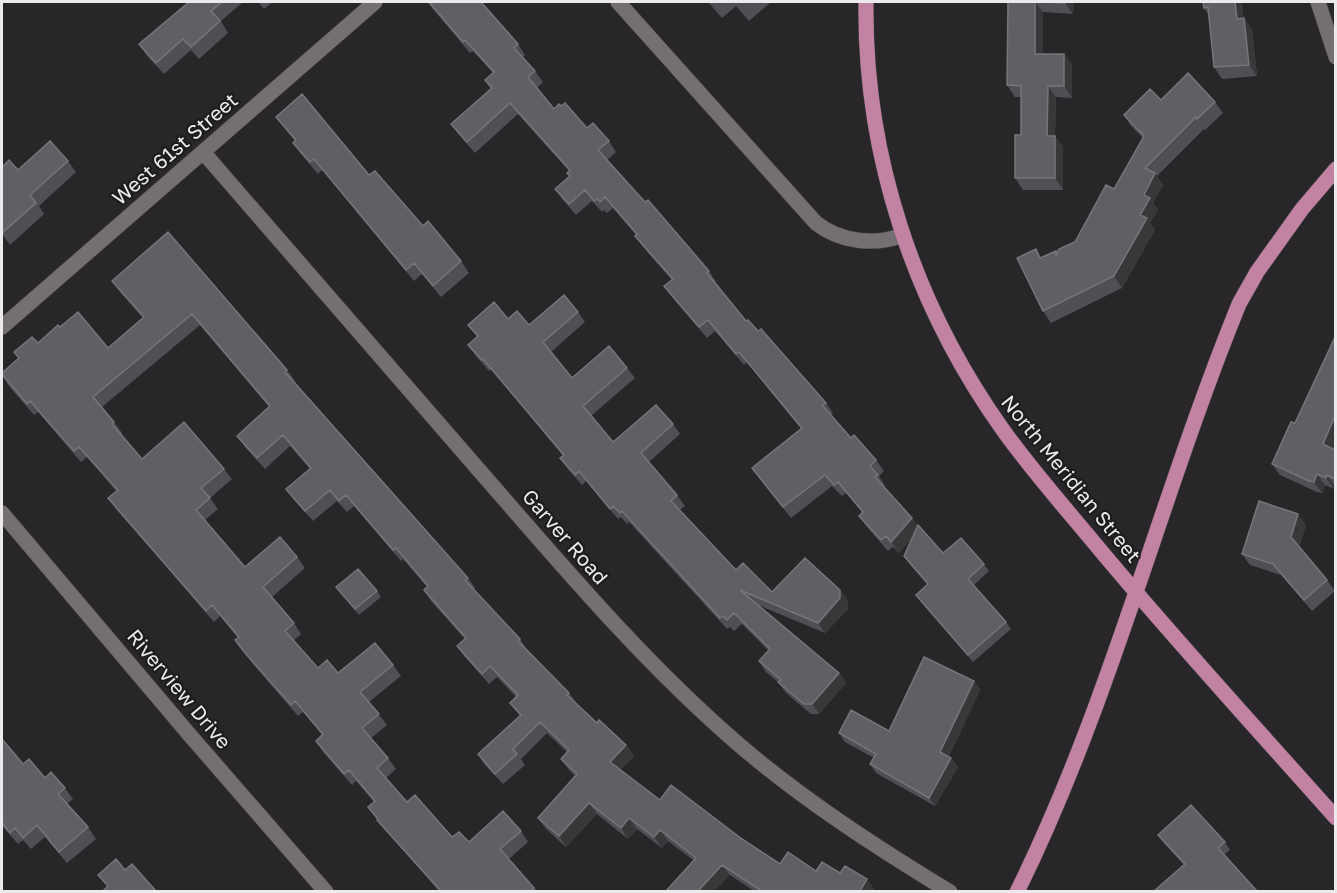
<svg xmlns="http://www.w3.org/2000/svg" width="1337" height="893" font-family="'Golos Text',sans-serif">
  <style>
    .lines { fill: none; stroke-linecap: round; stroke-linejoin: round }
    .street-casing { stroke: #464446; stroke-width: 16 }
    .primary-casing { stroke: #464446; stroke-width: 16 }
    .street { stroke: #736f73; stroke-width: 15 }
    .primary { stroke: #c183a1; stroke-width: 15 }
    .wall { fill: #514f53 }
    .shaded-wall { fill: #3a373b }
    .building { fill: #615f63; stroke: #777578; stroke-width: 1.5 }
    .labels { text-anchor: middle; stroke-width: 4.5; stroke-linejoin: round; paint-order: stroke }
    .street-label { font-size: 20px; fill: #eceaec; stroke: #1f1c1f }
  </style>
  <rect width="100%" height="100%" fill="#292629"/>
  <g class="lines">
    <g class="street-casing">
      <path id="street" d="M618 2 816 223C840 242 875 246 903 235
        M1318 2 1336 57
        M203 152C295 257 386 363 478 469 561 564 641 660 737 743 802 799 876 847 950 892
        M2 327 375 2
        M2 513 188 733 326 892"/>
    </g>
    <g class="primary-casing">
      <path id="primary" d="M866 2C864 155 914 305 1003 430 1033 472 1068 511 1101 551 1177 642 1257 729 1336 818
        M1017 892C1110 704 1160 498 1239 304L1257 272 1302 209 1336 169"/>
    </g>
    <use href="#street" class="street"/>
    <use href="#primary" class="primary"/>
  </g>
  <path class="wall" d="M189 2H243L221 21 228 33 199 59 191 50 164 74 147 56 139 44Z
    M258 2H273L264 9Z
    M427 2H481L518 44 525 55 523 57 535 71 543 82 537 88 554 109 609 141 616 152 607 160 645 202 709 271 716 282 715 283 746 321 758 331 826 403 833 413 831 415 851 438 876 460 884 471 879 476 885 486 884 487 912 518 917 525 943 553 984 564 989 571 974 585 1006 622 1011 629 973 662 921 602 916 595 928 584 909 563 904 556 912 538 899 553 893 547 888 551 867 527 859 516 863 513 846 493 842 496 832 486 791 518 760 479 752 468 801 429 747 362 744 365 715 331 707 338 672 297 664 286 672 280 643 247 635 236 636 235 613 208 607 213 604 210 602 212 592 201 576 215 563 200 555 189 570 177 569 171 518 114 475 153 459 135 451 124 491 89 485 80 493 73 473 51 470 53Z
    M708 2H771L749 21 736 6 722 18Z
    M1008 2H1074L1073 14 1043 12V54H1064L1072 65V98L1056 97 1055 136 1063 147V190H1023L1015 178 1021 135V97H1015L1007 85Z
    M1203 2 1244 18 1252 29 1257 76 1222 79 1214 67 1208 14 1204 8Z
    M1161 100 1215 102 1223 113 1205 130 1204 129 1157 176 1163 185 1153 203 1158 210 1150 223 1155 230 1122 288 1051 323 1043 311 1042 258 1057 253 1075 242 1114 189 1143 138 1131 126 1124 115Z
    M276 117 369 175 461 261 469 273 441 297 422 274 414 281 322 170 318 174 301 154 293 143 295 141 284 128Z
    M68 161 76 172 39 206 44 214 10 245 2 234V167L18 170Z
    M168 232 287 370 295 381 293 382 468 578 475 588 474 589 520 639 527 650 569 693 577 704 597 723 626 745 634 756 620 770 660 800 742 839 780 864 816 871 840 873 875 890 874 891H754L730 875 693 860 668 841 662 848 637 829 628 839 597 814 566 847 546 829 538 818 575 776 569 770 561 759 567 752 547 733 521 759 525 765 503 784 485 765 478 754 520 716 510 703 516 697 497 677 489 684 465 657 457 646 465 639 431 601 424 590 427 587 403 559 401 561 354 506 347 512 337 501 313 521 294 500 286 489 310 469 290 446 265 469 245 447 237 436 269 407 200 325 102 407 114 422 122 433 121 434 142 459 224 469 232 479 210 498 218 509 205 520 245 567 297 557 305 568 272 597 294 623 301 634 294 640 318 668 338 673 393 665 401 676 369 702 387 725 371 738 388 758 396 769 386 778 407 802 452 837 469 842 521 831 528 842 509 859 537 891H439L385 830 368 807 374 802 356 781 352 785 323 752 316 741 322 735 303 712 298 716 253 664 235 640 238 638 220 616 214 622 116 509 108 498 116 491 87 457 81 462 38 412 34 415 8 385 2 375 19 358 14 352 38 343 60 327 108 348 143 318 120 292 112 281Z
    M578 312 585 322 551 352 572 378 627 368 635 378 591 416 613 442 673 424 680 434 649 462 677 495 685 506 680 510 736 570 772 592 840 590 848 601V609L825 633 758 605 839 673 846 683 819 714H811L786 693 778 682 766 672 759 661 768 650 742 624 734 631 730 627 727 629 629 522 627 524 621 517 618 519 586 481 582 485 568 469 560 458 563 456 491 369 489 371 476 356 468 345 477 337 468 325 508 319 529 325Z
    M1335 445 1334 449 1335 450V486L1334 489 1325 485 1322 493 1317 492 1280 475 1272 464Z
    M1306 525 1299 547 1327 580 1335 591 1312 611 1281 575 1250 565 1242 554Z
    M336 587 377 591 381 597 359 615Z
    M974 681 980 690 949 756 958 767 935 806 876 773 870 764 874 758 845 742 839 733 889 731Z
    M2 739 23 764 45 778 65 788 73 799 67 804 88 827 96 839 67 863 45 837 31 849 23 840 18 844 3 827 2 828Z
    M1158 835 1225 842 1230 850 1224 855 1184 865 1163 842Z"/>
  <path class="shaded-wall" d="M1035 2 1043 12V65L1035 54Z
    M1066 2H1074L1073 14 1065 3Z
    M1235 2H1242L1245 30 1237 19Z
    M1244 18 1252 29 1257 76 1249 65Z
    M1064 54 1072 65V98L1064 86Z
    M1048 86 1056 97 1055 136 1063 147V190L1055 178 1047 136Z
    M1155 173 1163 185 1153 203 1158 210 1150 223 1155 230 1122 288 1114 276 1140 215 1144 195Z
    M1335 416V445L1331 455 1323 444Z
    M1317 474 1325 485 1322 493 1314 482Z
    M1327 475 1335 486 1334 489 1326 478Z
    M1298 514 1306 525 1299 549 1291 537Z
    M912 518 920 529 899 553 891 542Z
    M840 590 848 601V609L825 633 818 623Z
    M839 673 846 683 819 714 812 704Z
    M974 681 980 690 947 760 940 752Z
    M626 745 634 756 618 773 610 762Z
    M951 758 958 767 935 806 929 798Z
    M589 803 597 814 566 847 559 836Z
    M629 818 637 829 628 839 621 828Z
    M660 830 668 841 662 848 654 837Z
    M722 865 730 875 715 891H698Z
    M867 879 875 890 874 891H860Z"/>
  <path class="building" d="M189 2H222L211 11 220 21 191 47 183 39 156 63 139 44Z
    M429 2H481L518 44 514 48 535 71 528 77 554 109 559 104 561 106 565 103 587 128 593 123 609 141 598 150 645 202 648 200 709 271 707 273 746 321 748 320 758 331 761 329 826 403 822 405 851 438 854 435 876 460 870 466 878 475 875 477 912 518 891 542 886 536 881 540 859 516 863 512 838 482 834 485 825 475 783 507 752 468 802 428 739 352 736 354 708 320 699 327 664 286 673 279 635 236 637 234 605 197 600 202 597 199 594 201 585 190 569 204 555 189 570 176 567 173 570 170 510 103 467 142 451 124 492 88 485 80 494 72 465 40 463 42Z
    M1008 2H1035V54H1064V86H1048L1047 136H1055V178H1015V135H1021V86L1007 85Z
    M1046 2H1066L1065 3Z
    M1203 2H1235L1237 19 1244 18 1249 65 1214 67 1208 7 1204 8Z
    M1188 73 1215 102 1197 119 1196 117 1145 168 1155 173 1144 195 1150 198 1140 215 1147 218 1114 276 1043 311 1017 258 1036 249 1040 258 1056 251V256L1059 249 1075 242 1106 185 1114 189 1144 136 1124 115 1150 89 1161 100Z
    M302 94 369 175 375 171 423 226 428 221 461 261 433 286 414 263 406 270 314 159 310 162 293 143 296 140 276 117Z
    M50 141 68 161 30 195 36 203 2 233V167L9 160 18 170Z
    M168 232 287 370 285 372 468 578 465 580 520 639 518 641 569 693 567 695 597 723 599 720 626 745 610 762 660 800 671 785 742 839 780 864 788 852 816 871 822 862 840 873 845 866 867 879 860 891H862H761H762L722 865 698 891H666L696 858 660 830 654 837 629 818 621 828 589 803 559 836 538 818 577 774 561 759 569 750 540 722 513 749 517 754 495 774 478 754 521 715 510 703 518 695 490 666 482 674 457 646 466 638 424 590 428 586 396 548 393 550 346 495 339 501 330 490 305 511 286 489 311 468 283 435 257 458 237 436 270 406 192 314 93 397 114 422 112 424 142 459 184 422 224 469 201 488 210 498 196 510 245 567 280 537 297 557 263 587 294 623 285 631 318 668 327 660 338 673 375 643 393 665 360 692 379 714 362 728 388 758 377 768 407 802 415 795 452 837 459 832 469 842 503 811 521 831 500 849 534 888 531 891H441L377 820 378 819 368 807 375 801 349 770 344 774 316 741 323 734 295 701 291 705 245 653 235 640 239 637 212 605 206 611 108 498 118 490 79 447 74 451 30 401 27 404 2 374V373L19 358 14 352 32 337 38 343 58 325 60 327 78 312 108 348 144 317 112 281Z
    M564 295 578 312 543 342 572 378 609 346 627 368 583 406 613 442 656 405 673 424 641 453 677 495 671 501 736 570 743 563 772 592 805 558 840 590V598L818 623 740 590 839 673 812 704H804L778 682 781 680 759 661 770 649 734 613 727 620 723 616 720 618 622 511 620 513 613 506 610 509 579 471 575 475 560 458 564 455 483 359 482 360 468 345 478 336 468 325 494 302 508 319 517 311 529 325Z
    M1335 337V416L1323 444 1335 450V479L1327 475 1326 478 1317 474 1314 482 1309 481 1272 464 1291 422 1295 423Z
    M1259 501 1298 514 1291 537 1327 580 1304 600 1273 564 1242 554Z
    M918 525 943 553 961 538 984 564 968 579 1006 622 968 655 916 595 928 584 904 556Z
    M358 569 377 591 355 609 336 587Z
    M924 657 974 681 940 752 951 758 929 798 870 764 876 754 839 733 851 710 889 731Z
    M2 739 23 764 29 759 45 778 51 772 65 788 58 794 88 827 59 852 37 825 23 838 15 828 10 833 2 823Z
    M1191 805 1225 842 1218 848 1257 891H1154L1185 864 1158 835Z
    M116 859 125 870 132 864 156 891H103L108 886 98 875Z"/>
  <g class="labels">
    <g class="street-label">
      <text transform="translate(175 149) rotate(-41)" y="7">West 61st Street</text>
      <text transform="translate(1071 479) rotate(51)" y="7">North Meridian Street</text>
      <text transform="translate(565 537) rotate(49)" y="7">Garver Road</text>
      <text transform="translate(179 689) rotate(50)" y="7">Riverview Drive</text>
    </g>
  </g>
  <rect width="1337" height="893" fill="none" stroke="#eceaec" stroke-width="6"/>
</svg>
